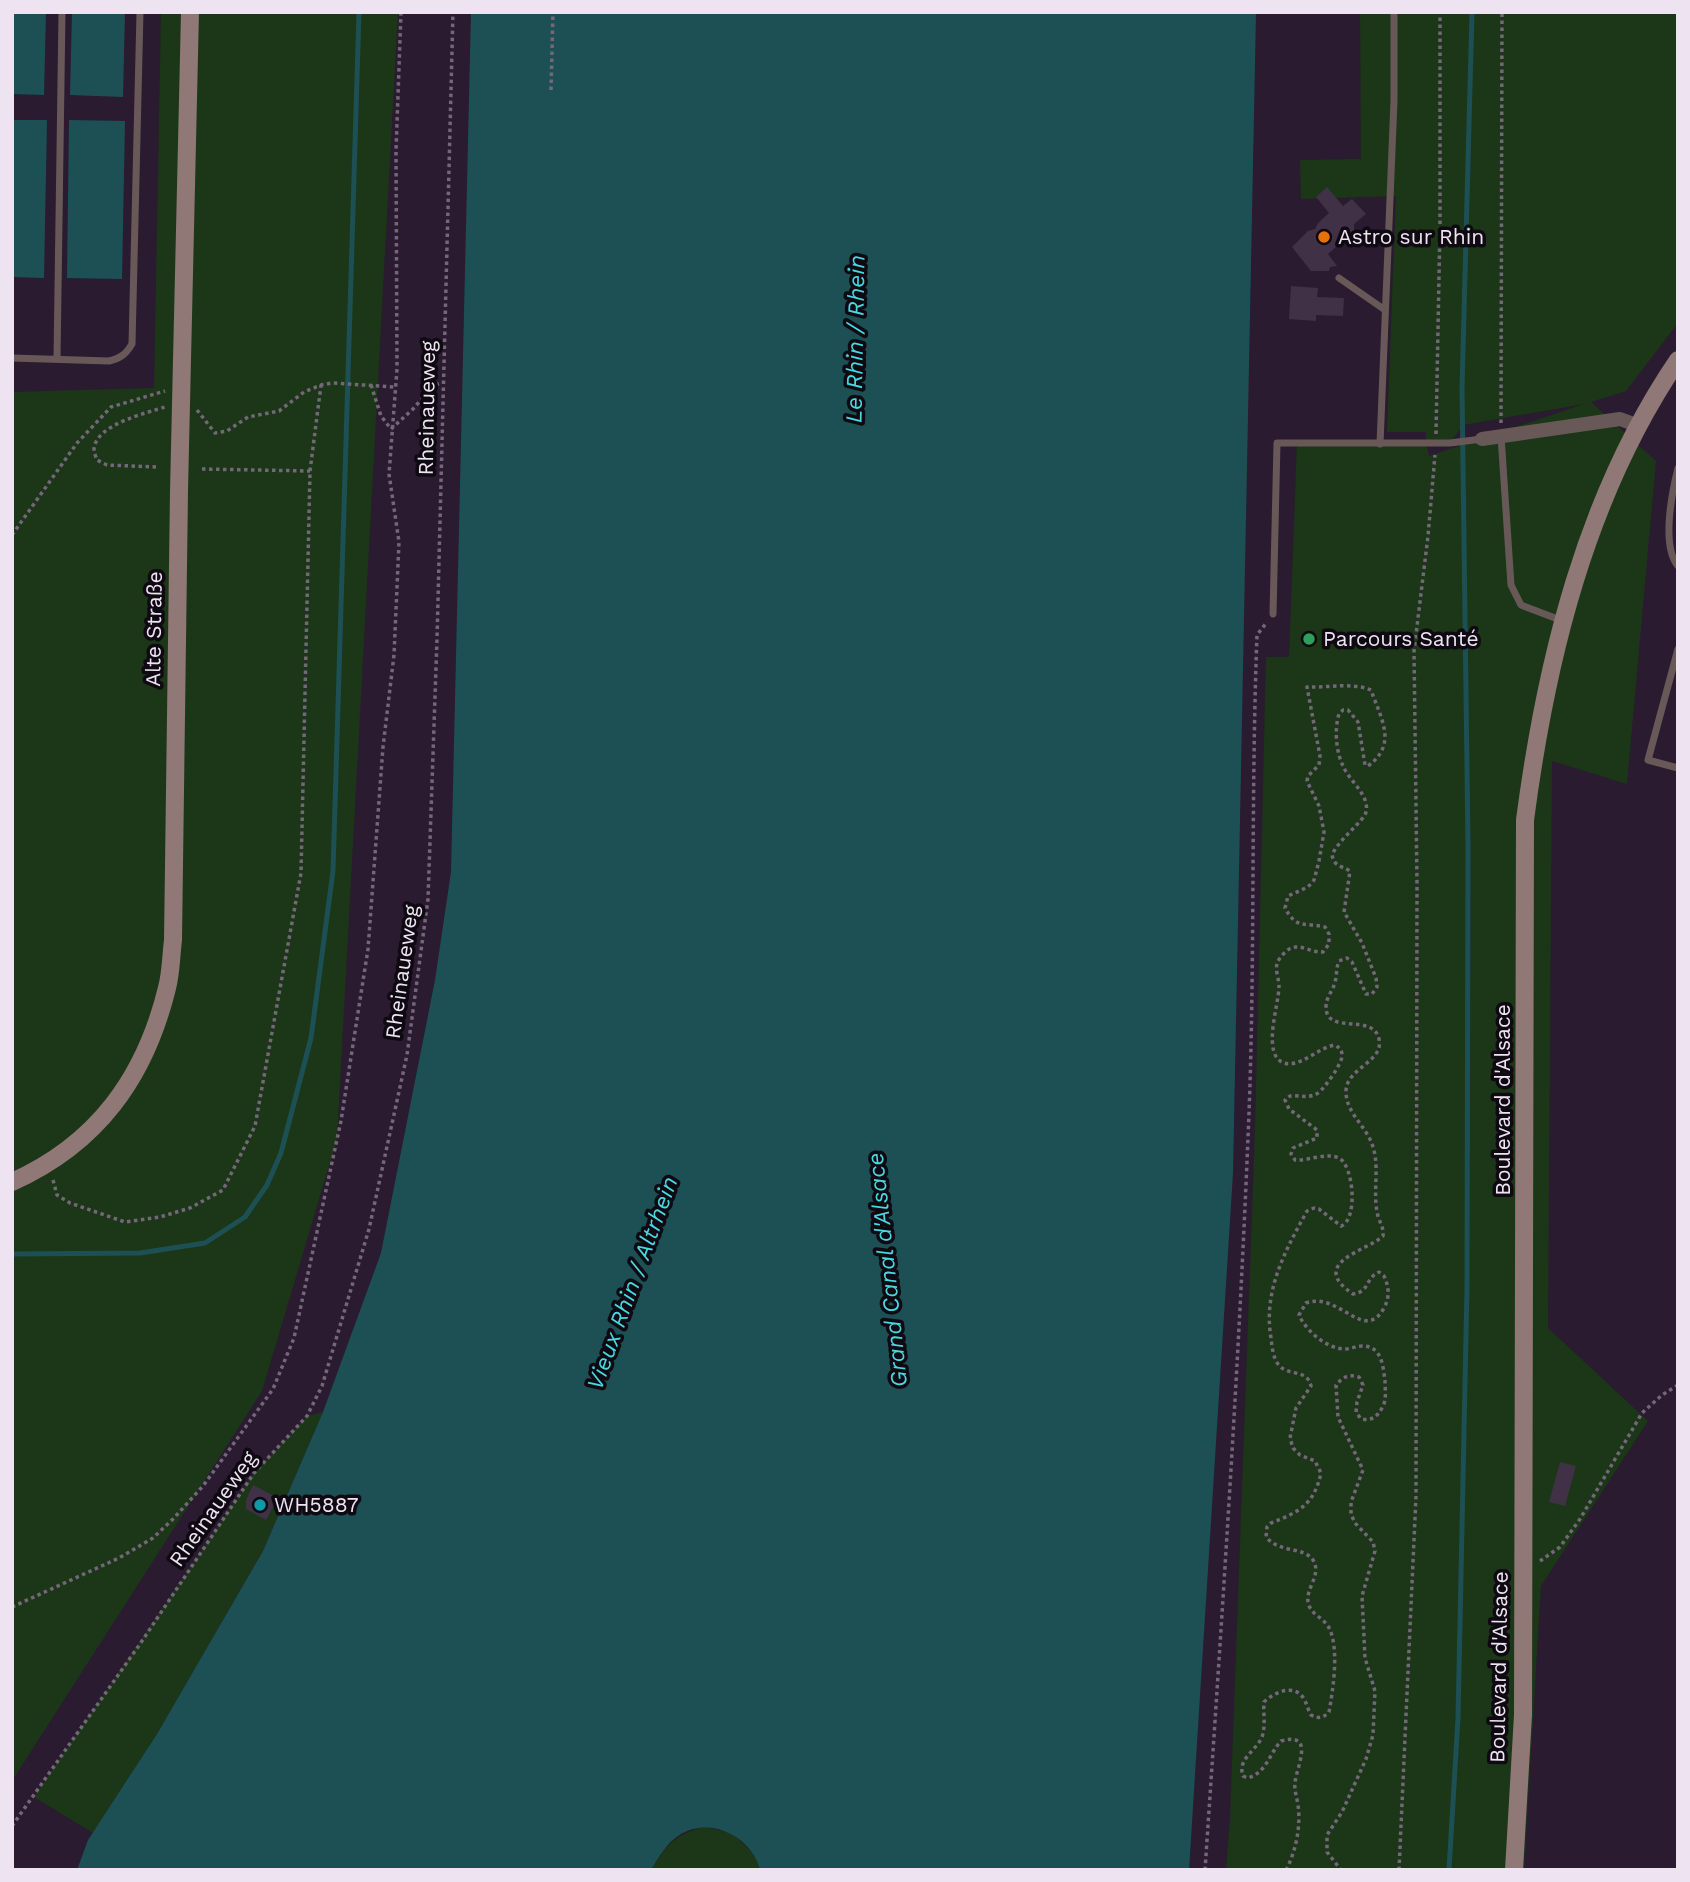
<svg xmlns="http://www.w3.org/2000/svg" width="1690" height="1882" font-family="'Work Sans',sans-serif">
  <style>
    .green { fill: #1b3717; fill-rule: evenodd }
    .water { fill: #1d5054 }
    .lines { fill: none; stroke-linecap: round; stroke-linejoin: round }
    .stream { stroke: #1d5054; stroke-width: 5 }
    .building { fill: #403146 }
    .path { stroke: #746779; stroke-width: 3.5; stroke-dasharray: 3.5 3.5; stroke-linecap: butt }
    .lane { stroke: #685958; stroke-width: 7 }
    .street { stroke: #685958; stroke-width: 14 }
    .secondary { stroke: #8f7876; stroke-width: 18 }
    .food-dot { fill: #e8710a; stroke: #0f0912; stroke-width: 2.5 }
    .leisure-dot { fill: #2e9e5b; stroke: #0f0912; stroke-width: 2.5 }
    .culture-dot { fill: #0f9aa8; stroke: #0f0912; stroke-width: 2.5 }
    .labels { text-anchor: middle; stroke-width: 7; stroke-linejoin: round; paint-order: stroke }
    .poi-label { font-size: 21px; fill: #ede3f1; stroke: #0f0912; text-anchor: start }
    .street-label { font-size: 21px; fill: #ede3f1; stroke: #0f0912 }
    .water-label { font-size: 23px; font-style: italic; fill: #47d8e1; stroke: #0f0912 }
  </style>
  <rect width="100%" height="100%" fill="#2a1b30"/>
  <path class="green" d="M161 12H398L337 1139 262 1391 12 1781V392L154 388Z
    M1360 12H1678V323L1626 391 1591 402 1656 461 1627 784 1552 761 1548 1328 1648 1421 1541 1586 1524 1870H1226L1230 1818 1255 1131 1266 657H1289L1297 443 1426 442V432H1387L1396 196 1301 199 1300 160 1361 159ZM1584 404 1429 456 1426 443H1450L1463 425Z
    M323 1412 263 1551 157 1734 93 1833 34 1797 254 1473 307 1416Z
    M704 1827 732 1833 757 1857 760 1870H651C666 1845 676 1834 704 1827Z"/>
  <path class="water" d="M12 12H46L44 95 12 94Z
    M72 12H125L123 97 70 95Z
    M471 12H1256L1233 1173 1189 1870H760C752 1836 708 1815 678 1836 667 1843 658 1858 651 1870H77L88 1840 157 1734 263 1551 323 1412 381 1253 435 980 451 872Z
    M12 120H47L44 278 12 277Z
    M69 120 125 121 122 279 67 278Z"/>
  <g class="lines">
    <path class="stream" d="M12 1254 140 1253 205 1243 245 1217 267 1185 281 1153 311 1038 333 871 359 12
      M1449 1870 1458 1718 1467 1288 1468 845 1462 388 1472 12"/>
  </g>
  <path class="building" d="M1327 187 1343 206 1352 199 1366 214 1354 224V231L1328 254 1337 266 1330 267 1329 271H1311L1292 247 1308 231 1315 229 1318 223 1329 213 1316 197Z
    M1291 286 1318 288 1317 297 1344 298 1343 316 1316 315V321L1289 319Z
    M1560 1462 1576 1466 1565 1506 1549 1502Z
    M253 1485 278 1498 266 1520 246 1509V1500Z"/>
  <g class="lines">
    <path class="path" d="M551 90 553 12
      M371 385 381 416 391 429 413 409 433 386 443 382
      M197 410 215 433 227 431 248 417 279 411 304 392 321 385 332 383 395 387
      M1501 423 1502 12
      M1436 434 1440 225V12
      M156 467 107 465 97 460C96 457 94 453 94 449 96 424 147 413 165 407
      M202 469 310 471
      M12 535 77 443 111 407 165 391
      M53 1180 57 1195 70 1203 125 1222 160 1217 190 1208 223 1190 255 1126 301 873 310 471 321 385
      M1540 1561 1560 1547 1580 1519 1642 1413 1662 1395 1678 1385
      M12 1607 119 1558 153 1538 173 1519 203 1486 273 1389 294 1338 341 1121 368 949 383 747 394 655 399 542 389 474 397 369 396 151 401 12
      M12 1826 140 1644 254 1473 307 1416 322 1386 369 1229 407 1055 428 899 437 639 453 12
      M1205 1870C1222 1618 1239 1366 1249 1113 1255 953 1251 794 1257 635L1267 622
      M1286 1870C1296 1851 1301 1826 1298 1805 1297 1797 1294 1791 1295 1783 1296 1768 1316 1731 1281 1741 1269 1754 1267 1772 1248 1778L1243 1776C1237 1759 1256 1751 1262 1737 1266 1725 1263 1714 1264 1702 1274 1692 1295 1683 1304 1699 1307 1704 1308 1710 1311 1715 1319 1719 1323 1718 1329 1712 1333 1690 1340 1646 1328 1626 1322 1617 1310 1614 1308 1602 1306 1587 1322 1575 1313 1560 1303 1546 1281 1554 1266 1537L1267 1527 1271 1523C1299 1512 1314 1505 1321 1473L1315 1461 1300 1455 1293 1448 1290 1438 1296 1408 1311 1386C1307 1368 1287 1377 1278 1364 1273 1357 1272 1347 1271 1338 1263 1291 1285 1251 1307 1211L1314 1208 1319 1209 1341 1226C1358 1220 1354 1166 1339 1158 1326 1152 1309 1161 1295 1160L1291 1154 1293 1148 1317 1138V1130L1289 1109 1285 1100 1290 1096C1300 1095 1309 1099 1318 1093 1325 1088 1344 1061 1342 1054 1341 1048 1339 1048 1335 1045 1319 1047 1300 1068 1284 1063 1261 1055 1279 1005 1279 986 1279 979 1275 970 1277 964 1278 959 1286 950 1291 948 1302 944 1311 953 1323 952L1329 944V934L1325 927C1304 922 1297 930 1285 908L1288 896 1308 887 1314 880 1319 861 1324 832 1319 806 1307 781 1308 776 1319 765 1320 756 1307 687C1328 688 1351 682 1371 690 1381 719 1398 744 1368 766L1365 765 1358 722 1348 710H1343L1339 714C1334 730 1336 753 1344 768 1350 781 1370 796 1366 812 1364 821 1339 839 1332 855 1335 868 1341 865 1350 871L1344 912 1362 943 1376 978 1377 987 1372 994H1366L1352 962 1347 958 1339 961C1336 968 1337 975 1335 982 1333 991 1326 997 1326 1007 1326 1036 1373 1012 1379 1039 1384 1062 1348 1067 1346 1090 1345 1113 1367 1126 1373 1147 1380 1169 1372 1193 1378 1216 1380 1223 1384 1228 1383 1236 1367 1251 1307 1263 1353 1294 1370 1292 1365 1278 1379 1272L1384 1276C1389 1287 1390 1297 1384 1308 1364 1344 1339 1291 1306 1303L1299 1315C1306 1331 1327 1349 1345 1349 1351 1349 1356 1346 1361 1346 1382 1345 1383 1366 1385 1381 1385 1390 1387 1400 1382 1408 1377 1417 1372 1421 1361 1419L1356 1412 1357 1402 1363 1385 1359 1377C1348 1374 1343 1377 1336 1385L1338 1417 1363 1470 1351 1502V1514L1355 1523 1373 1542 1375 1551 1362 1596 1365 1658 1375 1691 1373 1735 1366 1759 1342 1812 1327 1835V1852L1341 1870
      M1399 1870 1416 1496 1417 883 1414 651 1428 536 1435 455"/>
    <path class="lane" d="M1339 278 1385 310
      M12 358 109 361C121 358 126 354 132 344L140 12
      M57 359 62 12
      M1501 436 1511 585 1521 605 1563 621
      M1380 444 1394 101V12
      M1678 468C1672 492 1661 546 1678 566
      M1273 614 1277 443H1450L1482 439
      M1678 649 1648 760 1678 768"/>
    <path class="street" d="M1482 439 1620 419 1639 426"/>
    <path class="secondary" d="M12 1182C97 1144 145 1078 167 988 171 973 171 956 173 940L179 491 190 12
      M1514 1870 1523 1715 1525 820C1546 660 1586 495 1678 360"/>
  </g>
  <circle class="food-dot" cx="1324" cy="237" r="7"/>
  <circle class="leisure-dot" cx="1309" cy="639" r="7"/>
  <circle class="culture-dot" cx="260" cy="1505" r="7"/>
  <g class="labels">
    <g class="poi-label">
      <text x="1338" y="244">Astro sur Rhin</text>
      <text x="1323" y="646">Parcours Santé</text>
      <text x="274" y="1512">WH5887</text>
    </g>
    <g class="street-label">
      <text transform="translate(427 408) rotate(-89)" y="7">Rheinaueweg</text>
      <text transform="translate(154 629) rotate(-89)" y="7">Alte Straße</text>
      <text transform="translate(402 972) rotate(-82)" y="7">Rheinaueweg</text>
      <text transform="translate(1503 1100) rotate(-90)" y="7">Boulevard d'Alsace</text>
      <text transform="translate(213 1509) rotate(-55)" y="7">Rheinaueweg</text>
      <text transform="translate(1499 1667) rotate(-89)" y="7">Boulevard d'Alsace</text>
    </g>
    <g class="water-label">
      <text transform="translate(855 339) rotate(-89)" y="8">Le Rhin / Rhein</text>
      <text transform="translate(887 1270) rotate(-96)" y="8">Grand Canal d'Alsace</text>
      <text transform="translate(632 1283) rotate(-70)" y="8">Vieux Rhin / Altrhein</text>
    </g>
  </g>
  <rect width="1690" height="1882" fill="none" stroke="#ede3f1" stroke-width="28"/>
</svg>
